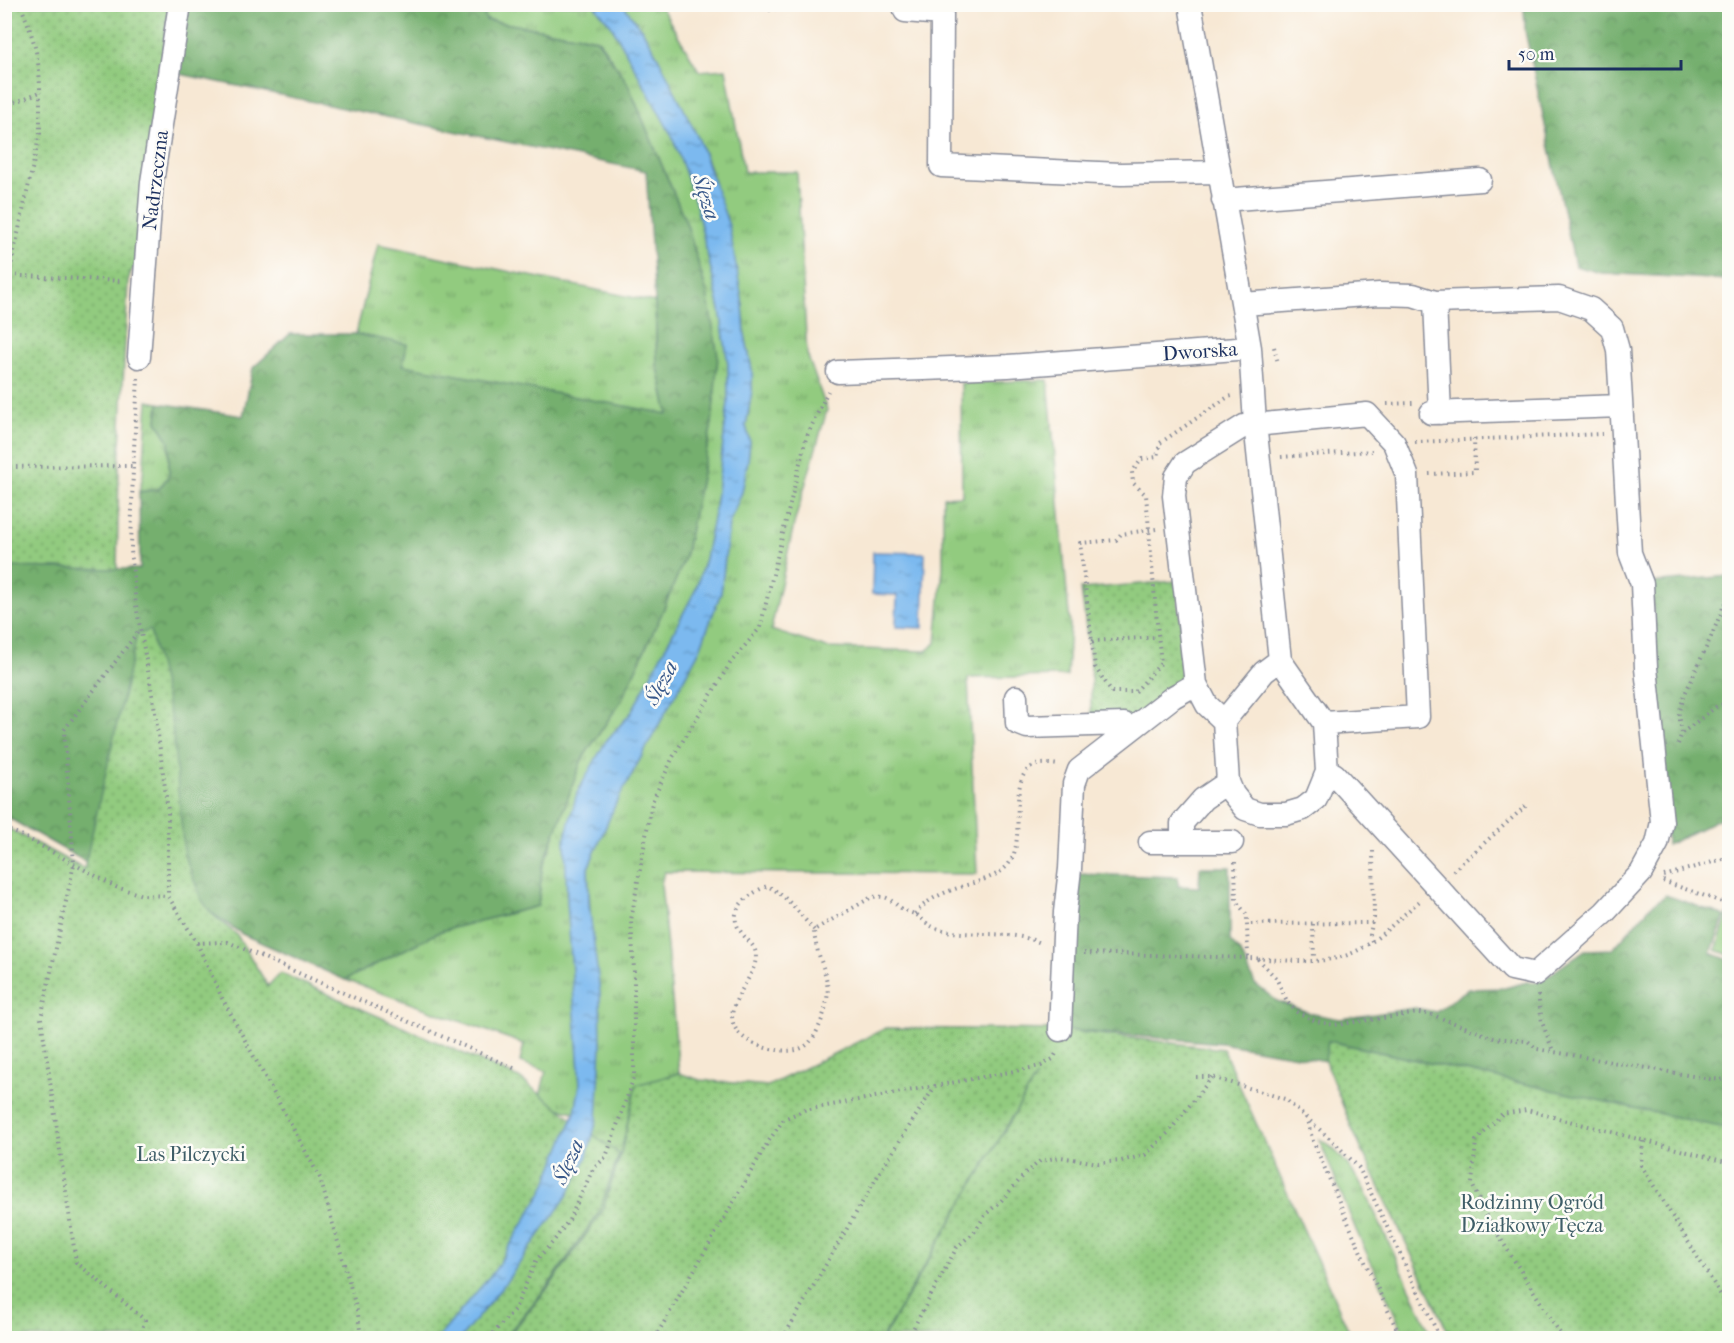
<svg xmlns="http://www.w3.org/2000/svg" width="1734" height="1343" font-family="'IM FELL French Canon',serif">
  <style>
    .grass { fill: url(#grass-tufts); stroke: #567d6e; stroke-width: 1.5 }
    .forest { fill: url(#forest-crowns); stroke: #486f66; stroke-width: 1.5 }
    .park { fill: url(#park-dots); stroke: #567d6e; stroke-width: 1.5 }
    .pitch { fill: #92cb7f; stroke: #567d6e; stroke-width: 1.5 }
    .water { fill: url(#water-ripples); stroke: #4b74a6; stroke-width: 1.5 }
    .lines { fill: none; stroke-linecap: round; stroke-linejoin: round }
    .minor-casing { stroke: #898c99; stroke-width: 25 }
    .path { stroke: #898c99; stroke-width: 4; stroke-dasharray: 1.5 4.5; stroke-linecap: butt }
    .minor { stroke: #fff; stroke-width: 22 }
    .labels { text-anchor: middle; stroke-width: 5; stroke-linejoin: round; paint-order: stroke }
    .street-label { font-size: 20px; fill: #1b2f5e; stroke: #fdfcf7 }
    .park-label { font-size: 20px; fill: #3f5e68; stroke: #fdfcf7 }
    .water-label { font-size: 21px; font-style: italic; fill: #38588a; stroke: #fdfcf7 }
  </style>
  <defs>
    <pattern id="grass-tufts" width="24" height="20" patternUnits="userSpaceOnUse" patternTransform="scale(1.5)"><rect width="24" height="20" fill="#92cb7f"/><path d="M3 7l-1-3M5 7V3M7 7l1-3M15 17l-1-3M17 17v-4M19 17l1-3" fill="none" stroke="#76a56b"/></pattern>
    <pattern id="forest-crowns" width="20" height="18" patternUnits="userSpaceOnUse" patternTransform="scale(1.5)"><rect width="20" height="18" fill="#75af6e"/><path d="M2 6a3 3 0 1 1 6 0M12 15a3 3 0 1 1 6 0" fill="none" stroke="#5f8f5e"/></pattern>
    <pattern id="park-dots" width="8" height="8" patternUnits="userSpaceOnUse" patternTransform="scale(1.5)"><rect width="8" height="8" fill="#92cb7f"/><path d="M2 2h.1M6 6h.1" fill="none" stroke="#76a56b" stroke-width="1.8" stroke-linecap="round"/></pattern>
    <pattern id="water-ripples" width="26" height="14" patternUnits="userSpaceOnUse" patternTransform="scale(1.5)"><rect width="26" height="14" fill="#7bb9ef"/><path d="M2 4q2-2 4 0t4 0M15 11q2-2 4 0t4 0" fill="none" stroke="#6497c5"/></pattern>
  </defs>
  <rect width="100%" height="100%" fill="#fdfcf7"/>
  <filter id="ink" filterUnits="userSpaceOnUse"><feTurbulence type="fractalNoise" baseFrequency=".0167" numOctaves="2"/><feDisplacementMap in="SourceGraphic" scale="12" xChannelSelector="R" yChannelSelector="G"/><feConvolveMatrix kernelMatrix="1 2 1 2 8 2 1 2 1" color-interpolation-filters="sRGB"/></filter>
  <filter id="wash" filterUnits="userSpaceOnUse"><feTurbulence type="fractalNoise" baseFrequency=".008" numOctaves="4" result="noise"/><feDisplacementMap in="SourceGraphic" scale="24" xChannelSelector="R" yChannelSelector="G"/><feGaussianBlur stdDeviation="1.35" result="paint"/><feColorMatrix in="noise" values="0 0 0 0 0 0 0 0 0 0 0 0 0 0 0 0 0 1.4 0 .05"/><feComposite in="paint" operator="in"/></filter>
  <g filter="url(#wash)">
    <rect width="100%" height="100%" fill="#f7e8d4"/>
    <path class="grass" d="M482 5H594L611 25 672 136 687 177 696 204 720 309 728 364V404L715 509 705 559 696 589 631 713 606 741 567 883 580 1085 575 1112 538 1104 546 1071 520 1062 524 1044 345 980 441 931 538 906 542 869 582 759 621 701 662 613 685 557 712 423 707 293 687 225 627 82 598 39 486 20Z
      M623 5H660L699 71 726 69 744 172H797L807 354 827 410 794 524 771 630 827 648 926 651 936 643 943 568V497L962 496 961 383 1048 380 1070 626 1067 676 968 678 977 874 664 872 661 884 679 1073 636 1085 621 1153 602 1212 552 1283 507 1338H461L597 1120 598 1084 588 868 615 805 700 649 721 592 729 523 742 492 748 460 750 442 746 426 752 390V370L745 335 743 305 734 259 711 171 699 140 658 57 641 28Z
      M378 244 655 302 657 363 669 415 403 365 356 334Z
      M148 401 159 403 157 421 169 441V475L159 489 139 492 143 475Z
      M1319 1139C1338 1149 1351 1169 1363 1187L1433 1338H1406L1356 1230Z"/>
    <path class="forest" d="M187 5H482L486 20 597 39 627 82 687 225 707 293 718 356 712 423 685 557 662 613 621 701 582 759 542 869 538 906 441 931 345 980 242 934 204 908 86 862 5 816 4 567 140 569 139 492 159 489 169 475V441L157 421 159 403 243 416 253 368 290 334H356L407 344 403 365 668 414 657 363 655 302 646 171 175 73Z
      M1524 5H1729V280L1601 273 1575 266 1525 31Z
      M1729 576V807L1725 816 1667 845 1663 760 1651 583Z
      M1200 867H1230V941L1241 953 1255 984 1277 1001 1313 1014 1340 1019 1415 1008 1436 1012 1468 989 1505 988 1527 982H1539L1585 950 1613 949 1651 906 1666 895 1725 916 1711 953 1729 960V1129L1329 1041 1325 1061 1221 1043 1064 1030 1078 874 1178 877V886L1199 887Z"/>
    <path class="park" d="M5 5H169L135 266 131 272 128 281 119 467 117 569 5 567Z
      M1176 581 1186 668 1178 683 1135 718H1091V669L1081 589Z
      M150 630 172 724 184 853 201 899 211 913 237 935 268 986 280 973 519 1078 619 1154 599 1212 550 1283 504 1338H5L4 826 84 869 137 635Z
      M886 1028 1064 1030 1223 1049 1352 1338H883L1036 1077 882 1338H507L552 1283 602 1212 621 1153 636 1085 679 1073 700 1080 768 1086Z
      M1328 1041 1729 1129V1338H1451L1353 1131 1325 1061Z"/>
    <path class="pitch" d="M1729 910 1730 955H1729L1716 950Z"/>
    <path class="water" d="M594 5H623L641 28 658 57 699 140 729 226 743 305 745 335 752 370V390L746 426 750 442 748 460 742 492 729 523 721 592 711 619 700 649 615 805 588 868 589 904 600 993 601 1046 597 1120 586 1159 567 1196 506 1282 461 1338H438L495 1270 543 1191 575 1112 580 1085 567 901 565 838 577 793 606 741 631 713 696 589 705 559 715 509 728 403V364L720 309 696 204 687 177 672 136 611 25Z
      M873 552 925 553 923 628 896 627 897 595 872 594Z"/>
  </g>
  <g filter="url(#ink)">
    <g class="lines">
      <g class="minor-casing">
        <path id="minor" d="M1190 4 1250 348 1255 423 1280 660 1324 723 1327 772 1316 799 1303 809 1286 814H1260L1245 809 1233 794 1228 782 1224 721 1264 672 1280 660
          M905 11 942 14 941 166 1121 174 1218 172
          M1223 200 1480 180
          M1435 302 1440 413
          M1243 304 1379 294 1413 295 1435 302 1559 298 1591 309 1612 328 1618 350 1630 553 1642 584 1646 668 1662 822 1657 844 1641 873 1605 912 1535 974 1512 969 1334 774 1327 772
          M139 357 152 182 180 4
          M838 372 1008 366 1250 348
          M1431 413 1621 406
          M1016 697 1017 723 1027 727 1124 724 1130 730
          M1224 721 1207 705 1196 684 1174 496 1176 477 1185 463 1244 426 1367 414 1394 443 1407 475 1418 717 1324 723
          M1150 842H1232
          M1182 842V823L1203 799 1228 782
          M1060 1030 1065 912 1070 869 1074 784 1079 770 1173 697 1196 684"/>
      </g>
      <path class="path" d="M550 4 555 9
        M769 10 804 5
        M4 107 40 92C40 58 33 35 20 4
        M4 275 122 281
        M9 275 40 133V92
        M1274 347 1278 363
        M138 378 133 466 131 550 136 605 154 704 168 811V896L197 943 222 998 320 1178 358 1314 361 1338
        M1387 404 1413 403
        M1415 442 1602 434
        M1281 457 1372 451
        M4 467 133 466
        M1429 474 1475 472 1474 439
        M1156 529 1121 534 1116 540 1080 543 1095 667 1112 692H1135L1161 663C1155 607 1151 551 1146 495L1133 483 1132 472 1142 459 1157 457 1160 443 1228 397 1232 396
        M1092 641 1158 637
        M1682 733 1716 707 1730 702
        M1678 744 1682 733 1679 714 1684 696 1711 637 1730 591
        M4 829 19 834 116 887 142 895 168 896
        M1373 851 1374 918 1372 923 1247 924 1248 958C1278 959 1312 965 1341 957 1372 949 1397 919 1421 900
        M1235 862 1236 901 1247 915V924
        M1453 871 1528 804
        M1664 876 1730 857
        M1663 881 1730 905
        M915 914C941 881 993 888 1010 862 1027 837 1005 774 1036 765 1043 763 1051 764 1059 765
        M1313 924 1314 960
        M814 930C801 916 786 894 767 886 748 894 725 911 741 932 745 938 753 944 755 950 762 973 726 999 733 1023 738 1038 756 1046 770 1049 801 1054 811 1049 822 1019 826 1008 829 995 827 983 824 964 815 951 814 930L872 897C890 895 890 901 904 910 908 912 913 913 917 915 924 920 927 925 936 928 967 939 1007 928 1041 943
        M1372 941 1370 935 1372 923
        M197 943 228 942 516 1069
        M1084 953 1248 958
        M1258 959 1276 978 1288 1003 1297 1012 1316 1021 1334 1025 1419 1013 1433 1015 1494 1038 1528 1041 1537 1049 1710 1079 1730 1080
        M1538 995 1542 1022 1553 1051
        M1196 1077H1212L1285 1099 1336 1144 1359 1168 1440 1338
        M1306 1117 1313 1141 1366 1264 1401 1338
        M1643 1141 1641 1165 1730 1310
        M139 1338 145 1320 76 1262 41 1018 74 864 64 730 140 629
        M489 1338 515 1309 537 1259 553 1242 569 1220 593 1169 606 1157 634 1077V970L631 920 652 802 673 757 731 662 760 628 806 438 828 391
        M655 1338 768 1142 784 1119 805 1110 934 1086
        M783 1338 880 1172 935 1086 1041 1066 1053 1059 1057 1052
        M908 1338 957 1247 975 1231 986 1214 1000 1202 1025 1174 1040 1161 1060 1157 1098 1163 1121 1161 1145 1155 1168 1133 1212 1077
        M1563 1338 1485 1214 1472 1184 1476 1141 1502 1114 1527 1110 1730 1163"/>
      <use href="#minor" class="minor"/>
    </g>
  </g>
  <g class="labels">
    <g class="street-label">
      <text transform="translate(155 180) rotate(-83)" y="7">Nadrzeczna</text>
      <text transform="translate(1200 351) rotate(-4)" y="7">Dworska</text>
    </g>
    <g class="park-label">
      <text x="191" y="1161">Las Pilczycki</text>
      <text x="1532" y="1209">Rodzinny Ogród<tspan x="1532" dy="23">Działkowy Tęcza</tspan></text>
    </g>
    <g class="water-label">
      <text transform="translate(706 197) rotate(72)" y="7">Ślęza</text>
      <text transform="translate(661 683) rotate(-62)" y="7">Ślęza</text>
      <text transform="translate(568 1162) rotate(-66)" y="7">Ślęza</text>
    </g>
  </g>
  <rect width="1734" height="1343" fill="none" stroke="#fdfcf7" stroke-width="24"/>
  <path d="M1509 60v9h172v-9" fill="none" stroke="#1b2f5e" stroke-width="3"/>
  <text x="1518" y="60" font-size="18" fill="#1b2f5e" stroke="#fdfcf7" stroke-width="4.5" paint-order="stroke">50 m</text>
</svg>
